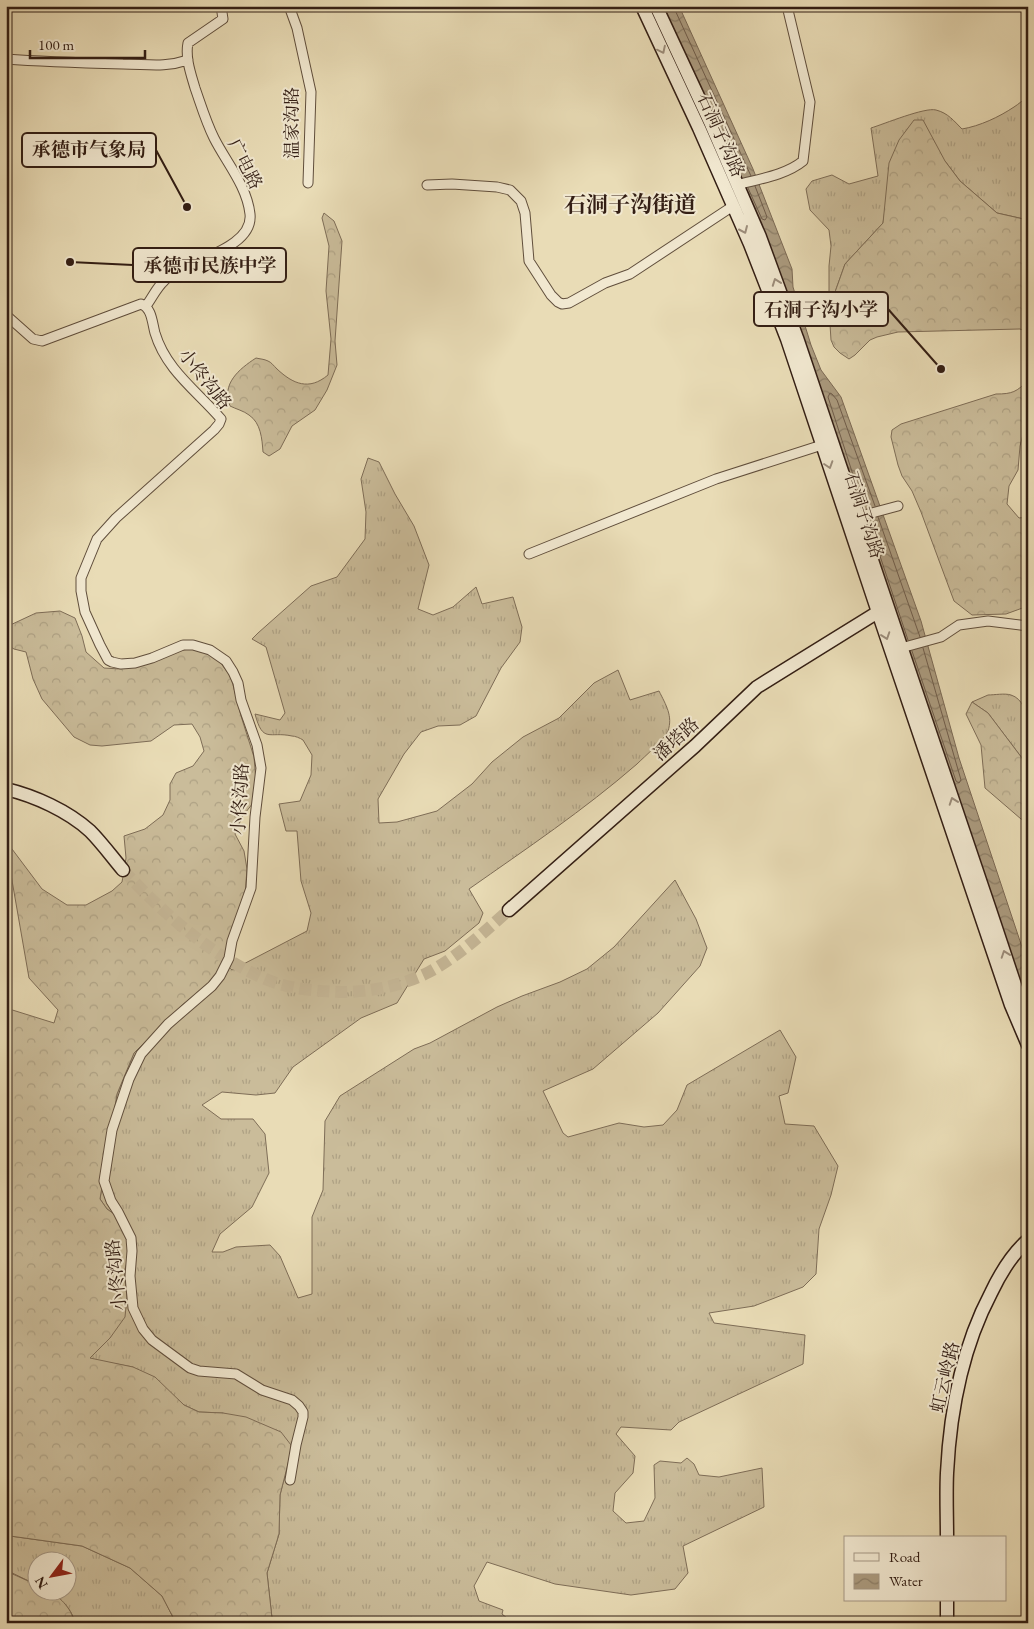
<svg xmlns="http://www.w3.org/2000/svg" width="1034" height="1629" font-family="'EB Garamond','Noto Serif SC',serif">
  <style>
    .grass { fill: url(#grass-tufts); stroke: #7e6d57 }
    .forest { fill: url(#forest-crowns); stroke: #7e6d57 }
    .water { fill: url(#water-waves); stroke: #7b6954 }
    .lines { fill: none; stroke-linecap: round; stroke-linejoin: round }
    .shore { stroke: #6f5c4a; stroke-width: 1 }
    .secondary-tunnel { stroke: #c5b696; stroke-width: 12; stroke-dasharray: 12 6; stroke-linecap: butt }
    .street-casing { stroke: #604e3c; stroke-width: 11 }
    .secondary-casing { stroke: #331e14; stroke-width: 15 }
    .street { stroke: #f1e8d0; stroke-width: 9 }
    .secondary { stroke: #f1e8d0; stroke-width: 12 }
    .oneway { stroke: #9c8d7b }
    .labels { text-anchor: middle; stroke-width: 4; stroke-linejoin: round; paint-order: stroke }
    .street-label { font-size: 18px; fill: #331e14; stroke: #f1e8d0 }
    .district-label { font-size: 22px; font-weight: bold; fill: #331e14; stroke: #f1e8d0 }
    .leader { fill: none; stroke: #331e14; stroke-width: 2 }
    .callout-dot { fill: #331e14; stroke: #f1e8d0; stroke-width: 2 }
    .callout { fill: #f1e8d0; stroke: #331e14; stroke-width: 2 }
    .callout-label { font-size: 19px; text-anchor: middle; font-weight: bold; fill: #331e14 }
  </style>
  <defs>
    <pattern id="grass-tufts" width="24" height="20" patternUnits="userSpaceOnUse" patternTransform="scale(1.25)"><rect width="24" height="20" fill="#cabc9a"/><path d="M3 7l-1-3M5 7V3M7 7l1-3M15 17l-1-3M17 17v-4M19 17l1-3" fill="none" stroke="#aea184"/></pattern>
    <pattern id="forest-crowns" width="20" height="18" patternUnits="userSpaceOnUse" patternTransform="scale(1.25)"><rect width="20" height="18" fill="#cabc9a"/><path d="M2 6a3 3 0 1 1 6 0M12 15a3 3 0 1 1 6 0" fill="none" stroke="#aea184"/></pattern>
    <pattern id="water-waves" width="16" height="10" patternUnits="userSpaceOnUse" patternTransform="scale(1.25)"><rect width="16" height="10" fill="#ab9b7f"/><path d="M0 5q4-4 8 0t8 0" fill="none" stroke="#8c7e67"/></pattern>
  </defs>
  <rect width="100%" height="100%" fill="#e9dcb6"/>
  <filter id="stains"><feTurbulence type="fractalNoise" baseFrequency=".004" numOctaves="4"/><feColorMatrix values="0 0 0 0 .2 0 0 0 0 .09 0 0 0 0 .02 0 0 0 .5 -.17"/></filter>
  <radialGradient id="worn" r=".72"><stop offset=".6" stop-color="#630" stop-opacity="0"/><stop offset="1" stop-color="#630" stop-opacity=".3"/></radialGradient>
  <path class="grass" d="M1028 98V220L997 213 960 181 945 161 887 197 883 223 845 264 829 309V266L831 246 829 230 810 210 806 189 812 181 832 175 849 184 878 176 871 128C884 124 925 107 936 110 948 113 954 121 962 129 980 126 999 117 1014 107 1019 104 1022 100 1028 98Z
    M368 458 379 462 395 494 414 526 429 565 418 609 433 615 453 607 476 587 482 604 513 597 522 627 520 642 501 668 476 716 460 725 438 726 421 732 404 754 378 799 379 823 397 822 437 811 472 784 492 762 523 737 559 718 594 683 618 670 630 700 659 691C666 705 673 716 668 731 665 739 644 757 637 764 584 810 526 849 469 889L483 913 479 923 445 951 424 959 397 1003 361 1018 293 1067 275 1093 256 1095 222 1092 202 1105 221 1119H253L265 1134 269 1173 252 1207 220 1234 212 1252H223L236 1247 270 1245 280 1256 298 1298 312 1294V1217L323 1190 325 1121 340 1096 414 1049 430 1043 497 1007 522 996 560 982 587 969 614 947 675 880 696 919 707 948 700 966 658 1013 593 1069 543 1091 563 1133 568 1137 619 1123 644 1127 663 1125 677 1110 687 1085 780 1030 796 1057 788 1093 779 1096 785 1124 814 1126 838 1166 831 1195 819 1229 816 1274 803 1287 754 1306 709 1313 714 1323 805 1335 803 1364 679 1422 671 1430 621 1427 616 1434 635 1456 633 1473 615 1493 613 1511 626 1523 644 1521 655 1498 654 1465 660 1461 681 1463 687 1458 694 1464 699 1475 719 1477 762 1468 764 1507 683 1546 688 1573 675 1589 631 1595 555 1584 487 1562 474 1586 479 1601 503 1610 502 1614 513 1623H270L272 1618 267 1573 279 1534 280 1495 290 1456 223 1413 199 1412 184 1405 170 1393 133 1367 89 1359 110 1338 127 1297 124 1272 129 1253 114 1214 107 1209 100 1199 117 1094 134 1053 181 1006 211 982 225 962 232 970 307 931 311 913 301 881 297 831H286L279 804 300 801 311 775 312 755 303 740C300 738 295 736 292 736 269 731 263 744 255 714L280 720 285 713 266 647 252 639 258 633 311 586 337 577 365 539 366 512 361 479Z
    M988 695C994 695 1005 693 1011 695 1034 702 1028 748 1028 766L988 713 972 702Z
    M10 1536 82 1546 130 1568 162 1596 176 1623H74C74 1610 59 1598 49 1592H68V1562H38L37 1585 6 1570V1537Z"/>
  <path class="forest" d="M914 120H923L945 161 960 181 997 213 1028 220V332L1020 329 898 332 877 337 870 340 855 355 849 359 840 353 834 347 831 340 829 309 845 264 883 223 889 163 899 140Z
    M324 213 334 221 342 241 335 341 337 365 327 390 315 410 292 426 280 449 269 456 263 452C262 439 261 423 249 415 244 411 236 409 230 406 221 384 239 369 256 358 260 359 264 359 268 361 271 362 274 366 277 369 293 384 309 391 328 375L331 339 326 291 329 246 322 218Z
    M1028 380V415L1020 446 1018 470 1009 486 1007 504 1019 518 1028 517V606L1006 614 972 615 954 601 921 512 912 491 902 476 898 465 891 437 892 430 901 424 996 394C1012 394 1017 392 1028 380Z
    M60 611 75 618 82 636 86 652 104 668 120 669 149 663 174 652 193 648 217 658 231 677 241 716 254 757 257 793 253 803 242 817 235 834 244 851 247 869 245 895 228 940 225 962 211 982 181 1006 134 1053 117 1094 100 1199 107 1209 114 1214 128 1238 130 1253 124 1272 127 1297 125 1317 110 1338 90 1358 133 1367 155 1377 184 1405 199 1412 223 1413 246 1417 281 1432 291 1445 290 1456 280 1495 279 1534 267 1573 272 1618 270 1623H176L162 1596 130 1568 82 1546 10 1536 6 1537V1008L54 1023 58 1010 29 978 10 869 6 868V841L42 889 67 905H86L112 891 122 882 126 858 124 836 145 829 163 815 170 800V784L176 773 193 766 204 751 200 737 192 724 174 725 151 741 102 746 90 745 74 737 42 699 33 679 26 652 14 649 6 644V627L36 613Z
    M972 702 988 713 1028 766V822L1021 819 985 788 981 745 966 714Z
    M6 1571 37 1585 38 1592C41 1592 46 1591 50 1592 60 1596 74 1612 74 1623H6Z"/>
  <path class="water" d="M659 6H679L753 169 792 269 793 287 811 345 821 370 841 397 921 621 959 758 1028 965V1004L858 505Z"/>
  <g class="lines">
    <path class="shore" d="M675 6V10L751 176
      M748 188 762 219 765 220 767 217 755 186
      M864 509 828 397 830 393 832 394 837 400 875 506
      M878 517 920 637
      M868 520 908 640
      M912 651 956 781 959 783 961 780 923 648"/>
    <path class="secondary-tunnel" d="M123 870C163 913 209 954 263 978 287 989 315 991 341 992 370 992 402 986 429 972 459 956 484 932 509 910"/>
    <g class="street-casing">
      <path id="street" d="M289 6 297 28 311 92 308 183
        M6 59C45 62 84 63 123 64 147 64 164 68 188 60
        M427 185 452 184 497 187 510 190 521 201 525 213 529 261 551 295 558 302 562 304 569 303 605 283 630 274 733 206
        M737 185C759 179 786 175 803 161L810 102 787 6
        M146 306C152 298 157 287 164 281 183 261 254 250 250 214 247 186 226 162 214 138 206 122 201 105 195 88 191 74 185 58 188 43L223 19 221 6
        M6 315 33 339 42 341 141 304C152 308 152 322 155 333 166 370 197 391 221 419L219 424 214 430 116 518 97 539 81 578V591L85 612 100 645 108 660 112 662 121 664 135 663 152 658 183 645H193L210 650 226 661 233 672 238 683 241 700 257 745 261 768 255 817 251 888 232 941 229 958 220 976 212 986 168 1024 141 1054 129 1079 112 1130 104 1181 111 1201 118 1212 131 1238 132 1251 130 1276 133 1308 143 1329 152 1340 190 1368 199 1371 236 1374 262 1390 292 1400 299 1406 303 1412V1417L296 1445 290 1480
        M857 517 898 506
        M529 554 716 479 822 445
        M901 648 941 637 959 625 988 621 1028 626"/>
    </g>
    <g class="secondary-casing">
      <path id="secondary" d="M642 6 699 128 750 244 787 339 878 612 1011 1005 1028 1045
        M656 6 711 124 760 237 797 338 989 907 1020 1000 1028 1017
        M6 789C35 796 68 811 90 831 102 843 112 857 123 870
        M509 910 695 746 757 687 878 612
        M947 1538C947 1516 946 1494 947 1473 950 1412 962 1348 991 1293 1000 1274 1012 1254 1028 1240
        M947 1600V1623"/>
    </g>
    <use href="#street" class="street"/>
    <use href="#secondary" class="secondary"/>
  </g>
  <defs><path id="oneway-chevron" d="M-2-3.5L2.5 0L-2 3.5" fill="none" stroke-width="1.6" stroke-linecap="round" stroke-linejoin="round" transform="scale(1.25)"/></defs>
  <g class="oneway">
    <use href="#oneway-chevron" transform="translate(662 50) rotate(64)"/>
    <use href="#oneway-chevron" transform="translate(744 230) rotate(66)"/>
    <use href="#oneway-chevron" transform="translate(776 282) rotate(-110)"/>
    <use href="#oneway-chevron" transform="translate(829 465) rotate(72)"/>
    <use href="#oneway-chevron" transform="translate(886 636) rotate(71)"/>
    <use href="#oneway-chevron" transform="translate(953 801) rotate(-109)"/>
    <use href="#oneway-chevron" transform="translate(1005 954) rotate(-109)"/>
  </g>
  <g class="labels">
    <g class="street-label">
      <text transform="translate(292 123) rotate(-90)" y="6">温家沟路</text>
      <text transform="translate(721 135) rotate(66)" y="6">石洞子沟路</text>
      <text transform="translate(245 164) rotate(63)" y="6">广电路</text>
      <text transform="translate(205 379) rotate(51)" y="6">小佟沟路</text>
      <text transform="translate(864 515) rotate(72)" y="6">石洞子沟路</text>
      <text transform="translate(676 739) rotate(-42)" y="6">潘塔路</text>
      <text transform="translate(240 799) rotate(-87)" y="6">小佟沟路</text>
      <text transform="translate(116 1275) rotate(-96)" y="6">小佟沟路</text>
      <text transform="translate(945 1377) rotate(-77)" y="6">虹云岭路</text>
    </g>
    <g class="district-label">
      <text x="630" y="212">石洞子沟街道</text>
    </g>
  </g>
  <path class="leader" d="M187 207L156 150M70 262L133 265M941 369L888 309"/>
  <g class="callout-dot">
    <circle cx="187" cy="207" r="5"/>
    <circle cx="70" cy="262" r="5"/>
    <circle cx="941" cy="369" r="5"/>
  </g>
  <g class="callout">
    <rect x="22" y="133" width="134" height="34" rx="5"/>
    <rect x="133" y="248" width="153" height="34" rx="5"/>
    <rect x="754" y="292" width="134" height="34" rx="5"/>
  </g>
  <g class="callout-label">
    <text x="89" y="156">承德市气象局</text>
    <text x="210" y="272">承德市民族中学</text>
    <text x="821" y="316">石洞子沟小学</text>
  </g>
  <rect width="1034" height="1629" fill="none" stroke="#e9dcb6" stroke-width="25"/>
  <rect x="8" y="8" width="1019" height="1614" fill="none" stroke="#331e14" stroke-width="2.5"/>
  <rect x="12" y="12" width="1009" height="1604" fill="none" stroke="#331e14"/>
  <rect x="844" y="1536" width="162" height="65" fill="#f1e8d0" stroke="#a59785"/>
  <rect x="854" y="1553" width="25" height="8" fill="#f1e8d0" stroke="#a59785"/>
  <text x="889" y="1562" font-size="15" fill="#331e14">Road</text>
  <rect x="854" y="1574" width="25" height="15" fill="url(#water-waves)" stroke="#a59785"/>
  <text x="889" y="1586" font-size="15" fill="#331e14">Water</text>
  <g transform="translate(52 1576) rotate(238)"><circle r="24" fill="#f1e8d0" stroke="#a59785"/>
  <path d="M0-4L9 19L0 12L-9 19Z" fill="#8f2418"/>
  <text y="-8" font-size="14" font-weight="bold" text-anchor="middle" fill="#331e14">N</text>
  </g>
  <path d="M30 50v8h115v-8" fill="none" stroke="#331e14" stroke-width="2.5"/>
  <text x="38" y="50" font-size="15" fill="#331e14" stroke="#f1e8d0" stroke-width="4" paint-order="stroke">100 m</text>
  <rect width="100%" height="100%" filter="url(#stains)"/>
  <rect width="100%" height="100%" fill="url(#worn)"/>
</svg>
